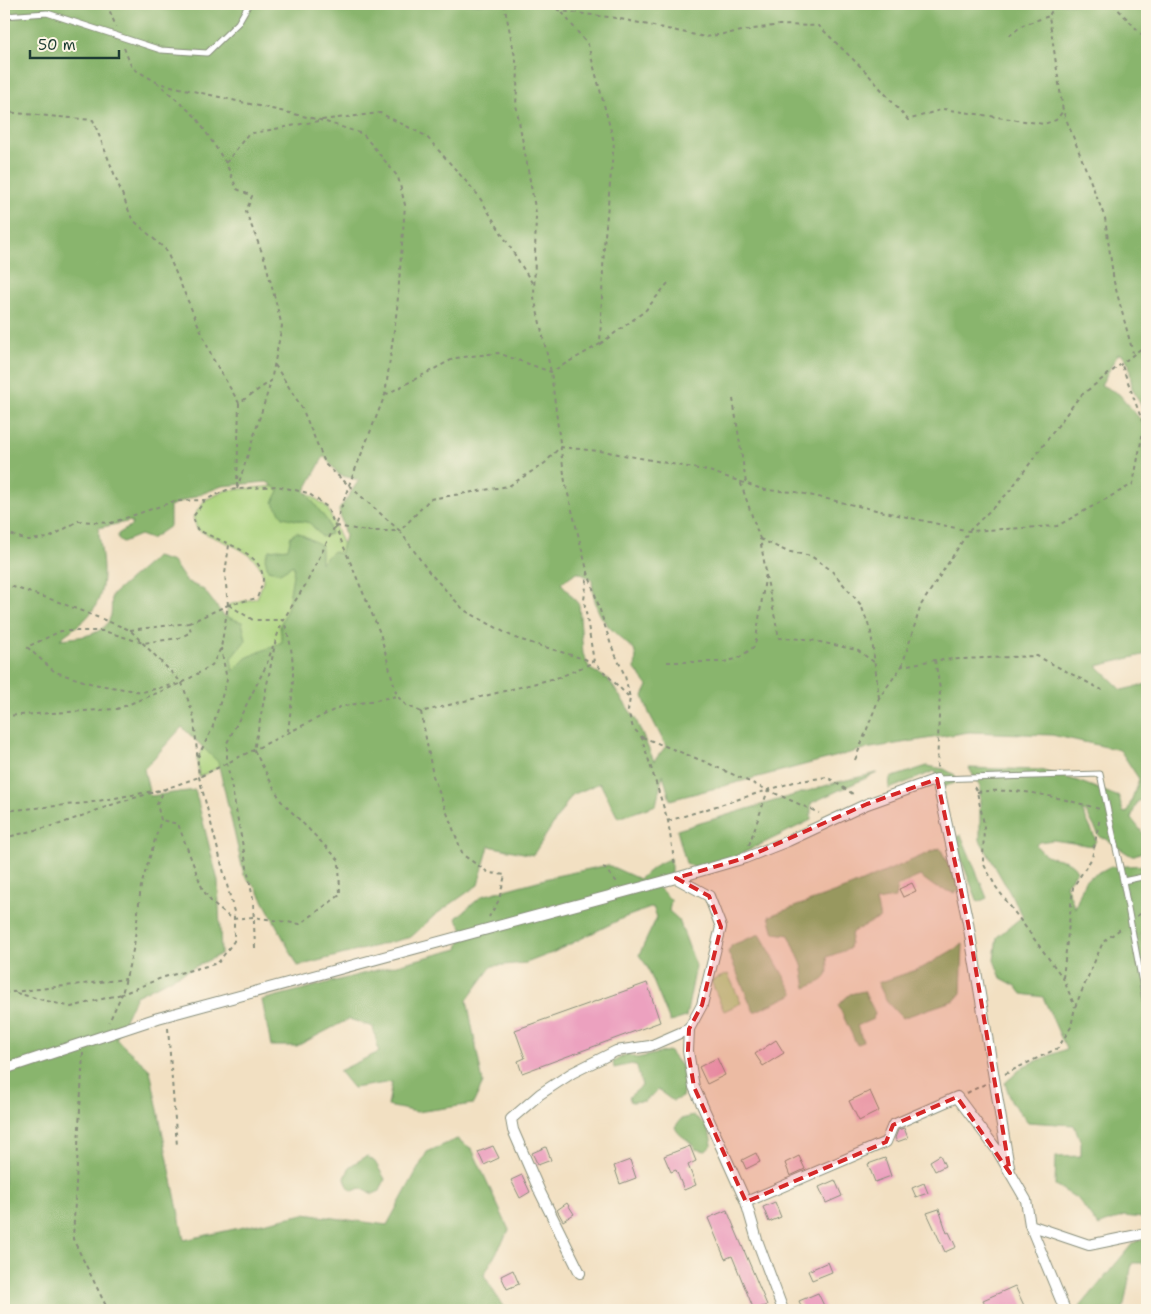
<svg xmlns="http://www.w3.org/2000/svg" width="1151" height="1314" font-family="'Shantell Sans',sans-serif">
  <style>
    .green { fill: #acd37e; stroke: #668859 }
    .forest { fill: #89b56d; stroke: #547950; fill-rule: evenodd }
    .building { fill: #eca1bf }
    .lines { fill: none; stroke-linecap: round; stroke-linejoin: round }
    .lane-casing { stroke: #888e7b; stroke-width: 7 }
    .street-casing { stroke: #888e7b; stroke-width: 12 }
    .path { stroke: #888e7b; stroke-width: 2; stroke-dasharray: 4 4; stroke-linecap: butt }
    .lane { stroke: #fff; stroke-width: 5 }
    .street { stroke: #fff; stroke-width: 10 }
    .marked { fill: #d62828; fill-opacity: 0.2; stroke: #d62828; stroke-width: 4; stroke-dasharray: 10 6; stroke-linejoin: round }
  </style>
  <rect width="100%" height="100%" fill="#fcf5e5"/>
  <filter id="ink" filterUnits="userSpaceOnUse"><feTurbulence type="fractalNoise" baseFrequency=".02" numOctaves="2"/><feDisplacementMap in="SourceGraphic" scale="10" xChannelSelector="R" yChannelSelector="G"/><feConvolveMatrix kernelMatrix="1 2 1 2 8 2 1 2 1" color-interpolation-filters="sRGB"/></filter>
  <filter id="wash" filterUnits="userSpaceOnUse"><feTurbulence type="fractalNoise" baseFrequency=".0096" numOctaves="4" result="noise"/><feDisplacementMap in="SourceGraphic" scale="20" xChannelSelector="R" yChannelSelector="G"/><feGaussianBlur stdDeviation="1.12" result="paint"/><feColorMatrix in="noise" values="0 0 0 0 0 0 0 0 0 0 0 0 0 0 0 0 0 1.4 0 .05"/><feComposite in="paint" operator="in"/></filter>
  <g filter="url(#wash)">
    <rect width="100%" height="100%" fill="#f2e0c2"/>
    <path class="green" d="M277 486 308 493 327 507 380 633 227 763 199 777 197 759 212 729 221 648 228 605 257 598C259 593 263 584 263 579 263 550 218 542 197 529L193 517 205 500 227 490Z
      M728 974 741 1003 724 1011 711 981Z"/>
    <path class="forest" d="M4 4H1147V654L1097 666 1122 690 1147 684 1146 798 1137 802 1131 818 1146 837 1147 850 1132 856C1120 850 1113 841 1100 837L1086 812 1082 810 1096 840 1093 846 1053 840 1039 842 1036 845C1038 848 1042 852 1045 854 1056 861 1070 857 1077 871L1066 885 1075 908 1085 880 1109 867 1147 865V931L1140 934 1147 952V1205L1142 1218 1124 1216 1098 1226 1078 1199 1055 1185 1056 1157 1081 1156V1142L1074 1125 1028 1122 1012 1103 1005 1083 1024 1066 1066 1049 1043 997 1022 994 1016 986 1001 978 994 960 997 937 1023 916 980 840V787L969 768 1040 770 1078 781 1119 797 1123 812 1127 813 1139 779 1120 750 1052 735 969 732 865 749 670 800 663 774 656 805 618 818 600 783 572 795 533 855 489 846 478 885 435 915 411 937 298 966 257 889 244 875 218 762 182 727 144 769 150 796 195 790 218 881 221 954 136 996 116 1039 150 1070 184 1240 304 1214 387 1225 427 1152 457 1139 472 1149 509 1230 484 1275 505 1310H4ZM1118 354 1123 355 1129 364 1132 388 1143 409 1141 420 1119 394 1101 385ZM324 456 339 475 359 480 339 510 345 536 340 554 333 551 321 563V545L297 532 291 536 288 548 269 550 265 558 268 570 280 573 293 565 294 568 288 606 280 626 282 642 246 658 233 671 231 658 246 640 242 622 224 616 204 590 186 581 173 562 156 557 112 595C111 601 112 609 111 615 105 637 78 637 60 639 69 631 82 624 90 614 110 590 102 556 98 528L131 521 132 525 118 534V539L123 542 140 535 151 539 170 526V506L222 486 267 482 279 491 273 502 283 517 310 523 322 537 331 534 328 522 305 491ZM575 573H580L592 580C595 620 606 624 634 650L636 656 635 669 648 686 643 696 649 713 666 746 654 761 636 720 608 679 590 669 583 654 579 605 561 583Z
      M927 766 944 769 955 775V783L942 787 935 771 889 789 890 778Z
      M877 773 811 803V820L739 855 707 874 686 863 677 830 838 782Z
      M961 835 987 898 978 902 953 839Z
      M940 848 961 890 954 893 935 887 920 876 897 886 895 898 876 901 880 918 852 932 849 949 827 957C830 981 826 979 806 988L802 965 789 935 774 933 769 916 850 887Z
      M671 858V873L659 888 671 900 669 911 679 920 696 966 686 1017 670 1022 647 966 639 955 657 917 653 907 623 918 552 953 526 963 492 966 467 1000 483 1083 473 1104 417 1112 388 1106 392 1082 353 1088 339 1071 379 1052 373 1027 349 1019 297 1046H271L262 1000 458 949 463 930 456 918 482 896 556 876 608 865 639 879 658 864Z
      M760 934 794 994 754 1012 728 952 732 945Z
      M963 944 961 993 955 1000 902 1018 887 1002 878 983 922 968Z
      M864 991 875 1013 873 1019 857 1026 863 1041 857 1045 838 1005 850 994Z
      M669 1051 687 1074 682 1097 673 1101 658 1090 645 1101 631 1102 629 1097 642 1086 637 1067 632 1064 614 1068 613 1062 627 1054 637 1058Z
      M694 1116C707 1124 710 1130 712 1145L706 1151 695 1149C690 1138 679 1138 675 1127L681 1119Z
      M367 1156 375 1162 385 1179 380 1191 373 1194 360 1188 353 1191 348 1187 345 1178 350 1166Z
      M1147 1237V1263H1132L1123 1310H1081L1080 1307 1133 1243Z"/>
    <g id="blocks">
      <path class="building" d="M912 883 916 891 903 897 899 889Z
        M647 983 660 1022 522 1073 518 1061 525 1058 515 1030Z
        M776 1040 784 1053 763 1066 755 1054Z
        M717 1058 725 1075 707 1084 699 1067Z
        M870 1091 879 1111 859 1121 849 1101Z
        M904 1128 908 1138 897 1142 895 1138 898 1130Z
        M493 1146 499 1158 484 1165 478 1152Z
        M690 1146 696 1161 688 1165 696 1185 684 1190 676 1170 671 1172 664 1156Z
        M546 1147 551 1160 538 1165 532 1153Z
        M756 1153 760 1162 746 1169 742 1160Z
        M940 1155 945 1166 935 1171 930 1161Z
        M799 1156 805 1169 790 1176 785 1163Z
        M885 1158 891 1176 875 1182 868 1164Z
        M630 1160 636 1178 620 1184 614 1166Z
        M522 1175 530 1192 520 1198 511 1180Z
        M835 1180 842 1196 826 1203 819 1187Z
        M924 1183 928 1193 916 1197 912 1188Z
        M775 1202 781 1217 769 1222 763 1207Z
        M567 1203 574 1214 563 1221 557 1210Z
        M939 1209 947 1233 949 1232 956 1247 945 1252 927 1213Z
        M727 1210 767 1305 754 1310 732 1256 725 1259 708 1218Z
        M828 1262 832 1272 812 1280 808 1271Z
        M513 1270 519 1284 507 1289 501 1276Z
        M1015 1286 1026 1310H988L983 1300Z
        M818 1293 826 1310H803L799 1301Z"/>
    </g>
  </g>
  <g filter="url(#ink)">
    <use href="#blocks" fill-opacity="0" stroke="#888e7b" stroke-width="1"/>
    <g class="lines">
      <g class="lane-casing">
        <path id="lane" d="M4 16 47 13 161 50 207 53 238 23 249 4
          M937 779 1100 774 1123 881 1147 876
          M1123 881 1147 1010"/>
      </g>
      <g class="street-casing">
        <path id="street" d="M676 878 745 858 788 841 867 804 937 779 968 923 1010 1173
          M4 1069 158 1018 676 878 709 896 721 927 702 1005 689 1029 688 1051 694 1087 746 1202 757 1240 783 1310
          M746 1202 886 1142 893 1125 957 1097 997 1150 1026 1200 1030 1225 1065 1310
          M1030 1225 1089 1245 1147 1233
          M580 1273 540 1192 513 1130 511 1119 540 1094 572 1073 616 1051 650 1046 689 1029"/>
      </g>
      <path class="path" d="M107 4 116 27
        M504 4 518 71 516 105 536 213 534 297 551 372 565 482 586 566 611 645 625 676 630 698 628 711 633 728 641 736 668 821 675 866
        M542 4 561 11 616 18 705 37 779 25 819 26 866 72 908 120 943 109 1044 124 1056 120 1063 111
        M1055 4 1049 16 1063 111 1105 218 1114 282 1133 353
        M1113 4 1147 40
        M1009 36 1023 25 1049 16
        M124 48 132 68 158 83 320 120 363 134 398 177 405 205 397 309 385 395 349 485 335 526 306 584 283 620 276 639 254 750 281 801 339 860 340 895 300 924 253 917 232 919 213 904 203 890 178 824 161 820
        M4 112 93 120 132 219 166 250 213 359 239 403 271 381 282 326 265 260 246 212 252 196 237 189 226 163 196 117 159 84
        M322 120 380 113 426 136 478 195 534 286
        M226 163 248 134 318 121
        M600 344 645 311 668 283
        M275 365 302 408 326 465 400 531 430 499 509 486 545 463 560 447
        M385 395 455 358 498 353 551 372 600 344 604 246 614 142 588 45 561 11
        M733 399 746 483
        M560 447 608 452 709 471 765 490 796 492 969 531 1057 526 1133 484 1144 426 1121 363
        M237 487 239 403
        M237 489 271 382
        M336 526 367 531H400L429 572 464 610 515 638 594 662 628 696
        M4 532 27 540 49 538 78 521 111 523 175 501 204 500
        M760 539 786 551 811 556 831 570 861 605 871 632 879 698
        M766 575 779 638 806 639 857 650 874 662
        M4 584 56 601 130 630 182 683 194 717 199 777 234 912V941L218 963 164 977 122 994 109 1022
        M228 605 225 574 229 545
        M229 605 253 620H283C298 656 293 693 288 731
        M189 623 228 605
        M130 630 189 623 191 632 179 638 143 643 104 631H61L27 647 55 672 93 684 142 692 176 684
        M935 660 940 689 937 769
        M667 662H724L739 658 755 646 766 572 760 539 740 481
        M902 666 921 605 969 531 1008 493 1079 397 1147 344
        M421 712 433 776 463 855 489 873 505 875 499 900 489 917
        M4 716 117 709 182 683 212 665 221 648 228 605 257 598C259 593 263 584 263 579 262 550 218 542 197 529L193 517 205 500 227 490 277 486 308 493 327 507 380 633 397 696 406 705 421 712 560 677 594 662 584 600 588 573
        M642 737 703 761 819 813
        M198 757 212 729 227 680 221 648
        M855 760 879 698 902 666 935 660 1037 656 1102 690
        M974 787 977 792 984 824 983 863 996 887 1063 978 1075 1007
        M977 792C1024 787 1055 797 1100 809
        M4 811 87 803 165 789 114 804 60 824 4 838
        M668 821 794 782 827 777 856 796
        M749 845 768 790
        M603 867 617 882
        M1137 916 1147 909
        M255 948 253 899 227 763V743L266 666 273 646
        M1063 978 1073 887 1092 858 1100 817
        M4 993 126 979
        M16 993 71 1007 122 994 134 946 141 886 161 820 157 804 165 789 199 777 340 707 397 696
        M168 1028 177 1146
        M83 1053 73 1239 108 1310
        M1005 1074 1058 1048 1071 1027 1075 1007 1103 942 1123 927
        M967 1093 985 1084"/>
      <use href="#lane" class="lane"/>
      <use href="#street" class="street"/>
    </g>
  </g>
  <path class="marked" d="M937 779 968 923 1010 1173 957 1097 893 1125 886 1142 746 1202 694 1087 688 1051 689 1029 702 1005 721 927 709 896 676 878 745 858 867 804Z"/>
  <rect width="1151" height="1314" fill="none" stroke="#fcf5e5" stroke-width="20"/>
  <path d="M30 50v8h89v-8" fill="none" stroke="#1f3d34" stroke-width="2.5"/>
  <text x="38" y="50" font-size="15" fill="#1f3d34" stroke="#fcf5e5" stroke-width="4" paint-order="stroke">50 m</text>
</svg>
